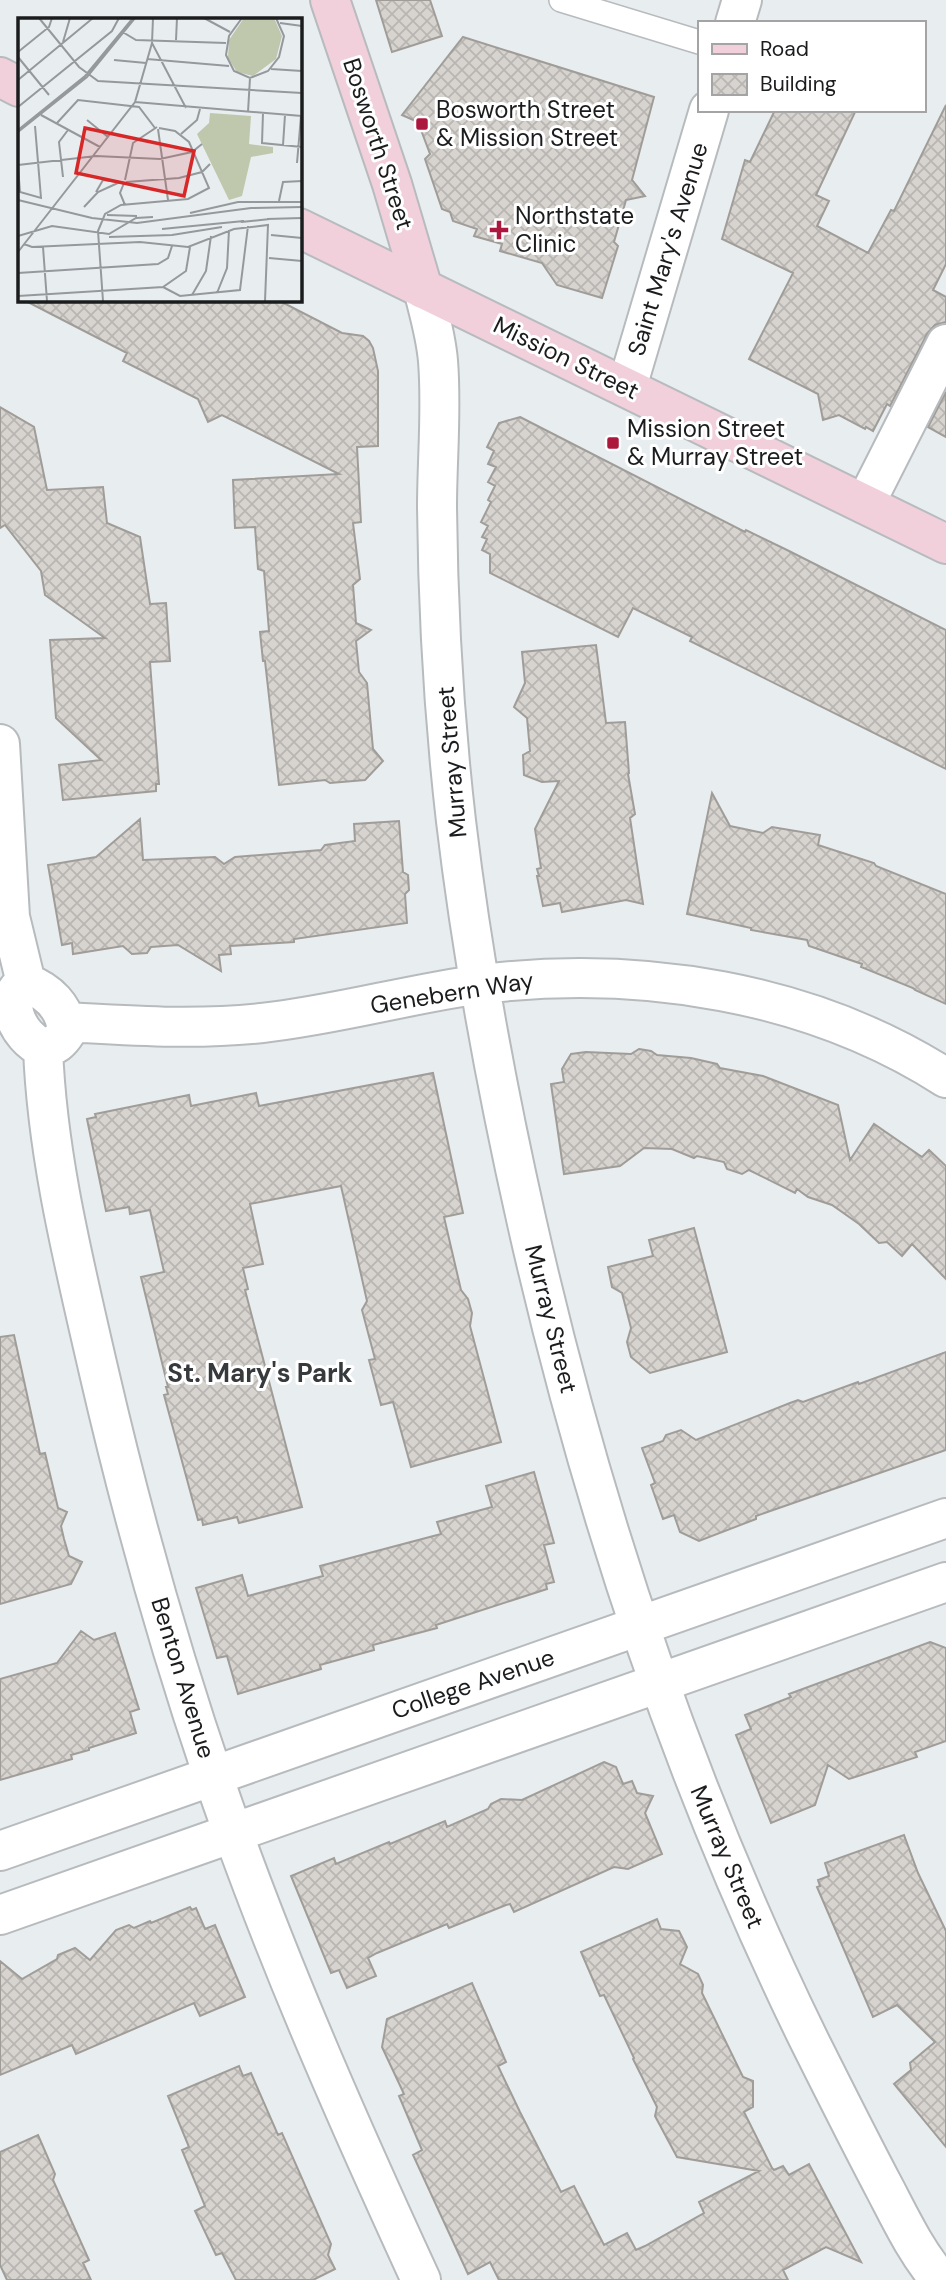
<svg xmlns="http://www.w3.org/2000/svg" width="946" height="2280" font-family="'DM Sans',sans-serif">
  <style>
    .building { fill: url(#building-cross-hatch); stroke: #a09d99; stroke-width: 2 }
    .lines { fill: none; stroke-linecap: round; stroke-linejoin: round }
    .lane-casing { stroke: #b7bbbe; stroke-width: 26 }
    .street-casing { stroke: #b7bbbe; stroke-width: 42 }
    .secondary-casing { stroke: #b7bbbe; stroke-width: 42 }
    .lane { stroke: #fff; stroke-width: 23 }
    .street { stroke: #fff; stroke-width: 38 }
    .secondary { stroke: #f1cfdb; stroke-width: 38 }
    .poi-dot { fill: #ac173e; stroke: #fff; stroke-width: 2.5 }
    .labels { text-anchor: middle; stroke-width: 6; stroke-linejoin: round; paint-order: stroke }
    .poi-label { font-size: 24px; fill: #1b1c1e; stroke: #fff; text-anchor: start }
    .street-label { font-size: 24px; fill: #1b1c1e; stroke: #fff }
    .neighbourhood-label { font-size: 26px; font-weight: bold; fill: #373a3c; stroke: #fff }
    .inset-road { fill: none; stroke: #96999c; stroke-width: 2 }
    .view { fill: #d62828; fill-opacity: 0.15; stroke: #d62828; stroke-width: 3.5 }
    .inset-edge { fill: none; stroke: #1b1c1e; stroke-width: 3.5 }
  </style>
  <defs>
    <pattern id="building-cross-hatch" width="8" height="8" patternUnits="userSpaceOnUse" patternTransform="scale(1.75)"><rect width="8" height="8" fill="#d7d4d0"/><path d="M0 0l8 8M0 8l8-8" fill="none" stroke="#b8b5b2"/></pattern>
  </defs>
  <rect width="100%" height="100%" fill="#e8edf0"/>
  <path class="building" d="M376 0H430L442 36 392 52Z
    M463 37 654 97 632 180 645 196 626 200 614 242 618 246 602 298 557 285 542 263 500 251 502 244 474 236 477 229 453 221 450 212 442 209 425 159 430 154 418 122 402 115Z
    M946 105V264L933 290 946 297V322L935 325 927 334 890 406 887 404 873 431 866 427 865 429 839 415 823 420 818 394 749 359 793 273 722 239 745 160 750 162 775 110H856L816 195 829 201 817 226 868 253 891 210 894 211Z
    M22 299H276L342 333 363 336 369 341 373 348 378 371V446L357 447 361 522 353 523 360 579 353 585 356 623 371 630 356 641 359 672 367 683 373 749 383 761 365 780 330 783 325 780 279 785 265 661H263L260 632 269 631 264 571 258 569 255 527 235 528 233 480 339 474 222 415 208 422 198 399 123 361 127 353Z
    M946 392V437L928 427Z
    M0 407 34 427 47 490 103 487 107 523 140 537 150 604 166 603 170 661 150 662 159 784H156V791L63 800 59 765 101 760 56 718 50 640 105 638 45 595 41 571 5 525 0 528Z
    M520 417 745 532 746 530 787 550 946 630V769L690 641 692 637 633 608 618 637 490 573V554L482 550 487 539 482 537 488 526 481 522 491 502 488 500 495 486 488 482 496 467 488 464 494 451 487 447 499 423Z
    M596 645 606 723 625 722 629 773 628 774 635 814 630 818 643 904 626 900 562 912 560 903 543 906 537 876H539L537 869 541 868 535 829 559 781 542 782 524 775 523 755 530 751 527 718 514 707 525 683 522 652Z
    M712 793 730 826 763 833 772 827 820 835 818 845 874 863 876 866 946 894V1004L915 990 913 988 861 967 862 964 809 946 807 940 751 930V928L687 914Z
    M140 819 143 860 215 857 224 864 235 857 321 850 325 845 355 841 354 824 399 821 403 872 408 875 409 890 405 894 407 923 294 939V942L230 946 231 954 219 955 221 971 178 945 151 947 147 953 132 954 123 946 73 954 72 943 62 945 48 865 96 857Z
    M639 1049 651 1051 657 1055 691 1058 717 1064 720 1068 763 1076 838 1105 850 1160 874 1124 922 1157 929 1150 946 1166V1279L912 1244 902 1256 887 1242 879 1243 859 1224 832 1205 808 1197 797 1189 795 1193 749 1170 742 1174 727 1169 724 1162 697 1156 694 1158 672 1149 644 1148 620 1166 564 1174 551 1084 564 1082 562 1069 571 1054 586 1052 631 1054Z
    M433 1073 463 1213 444 1217 461 1290 468 1299 472 1313 470 1326 501 1442 411 1467 393 1402 381 1405 369 1360 375 1359 362 1310 367 1301 341 1186 250 1204 263 1264 243 1268 248 1289 245 1290 302 1507 239 1523 237 1517 203 1525 202 1519 198 1520 164 1395 168 1394 166 1387H168L141 1277 164 1272 150 1210 130 1214 129 1207 106 1211 87 1119 96 1117 95 1114 189 1095 191 1106 256 1093 259 1106Z
    M694 1228 727 1352 650 1373 631 1357 627 1342 631 1328 622 1293 612 1287 608 1267 653 1256 649 1240Z
    M14 1335 40 1454 45 1453 58 1508 67 1512 61 1526 64 1539 69 1556 82 1562 71 1584 0 1604V1337Z
    M946 1352V1450L756 1516V1519L699 1541 680 1532 674 1515 663 1519 651 1485 655 1483 642 1448 663 1441 666 1435 681 1430 696 1440 790 1403 798 1400 803 1402 858 1382 859 1384Z
    M534 1472 554 1543 544 1545 554 1582 546 1584 547 1589 436 1625 437 1628 373 1645 374 1650 320 1665 321 1669 238 1694 227 1656 217 1658 196 1588 242 1575 248 1596 323 1576 320 1566 441 1534 437 1522 492 1507 486 1486Z
    M81 1631 94 1640 115 1633 139 1709 130 1712 136 1733 89 1748V1750L71 1755 72 1759 0 1780V1679L57 1663Z
    M930 1642 946 1648V1741L915 1752 917 1757 849 1779 828 1765 815 1805 771 1823 736 1735 751 1729 745 1715 791 1697 789 1694Z
    M604 1762 616 1767 623 1784 632 1781 637 1793 653 1796 645 1813 662 1854 628 1869 614 1867 514 1912 510 1904 506 1905 449 1928 447 1924 377 1953 368 1958 376 1976 347 1988 339 1970 331 1973 291 1876 334 1858 336 1864 389 1842 390 1844 445 1821 447 1827 488 1809 491 1804 501 1799 522 1800Z
    M904 1835 918 1873 946 1931V2147L894 2084 911 2070 910 2063 935 2042 897 2005 873 2017 817 1887 820 1886 818 1880 829 1876 825 1863Z
    M190 1907 192 1910 196 1908 205 1929 215 1925 245 1997 200 2016 194 2003 76 2054 72 2045 0 2075V1961L22 1979 57 1959 58 1955 75 1948 90 1960 116 1930 129 1925 134 1928 150 1921 151 1923Z
    M657 1919 661 1929 679 1931 687 1947 680 1964 698 1974 703 1985 702 1993 743 2077 753 2081V2107L744 2112 772 2168 774 2170 783 2166 789 2175 809 2164 861 2262 826 2247 783 2270 788 2280H499L490 2262 468 2274 413 2155 422 2150 399 2096 404 2094 382 2047 387 2019 472 1983 506 2062 498 2066 520 2112 561 2192 574 2186 604 2245 627 2233 636 2250 645 2246 704 2213 699 2202 759 2171 677 2157 655 2116 657 2107 633 2059 634 2058 604 1995 600 1996 581 1952Z
    M239 2066 243 2076 251 2073 278 2135 282 2133 331 2244 328 2255 335 2269 313 2280H236L222 2253 216 2255 195 2211 205 2206 182 2150 189 2147 168 2096Z
    M38 2135 55 2174 53 2180 89 2260 83 2263 91 2280H7L0 2265V2152Z"/>
  <g class="lines">
    <g class="lane-casing">
      <path id="lane" d="M561 0 699 42"/>
    </g>
    <g class="street-casing">
      <path id="street" d="M735 23 742 0
        M423 289C429 313 436 336 438 361 442 409 437 459 437 507 438 611 444 717 456 821 472 956 497 1090 527 1223 591 1506 682 1781 810 2042 835 2092 860 2142 886 2191 902 2222 917 2253 940 2280
        M627 387 709 110
        M865 504 946 344
        M0 744 10 917 26 983
        M26 983C48 991 65 1007 67 1031 60 1042 55 1046 43 1048 17 1037 0 996 26 983Z
        M66 1022C132 1026 197 1030 262 1023 336 1015 408 994 482 984 640 965 810 991 946 1078
        M43 1048C47 1156 74 1263 98 1368 134 1524 178 1680 232 1830 287 1983 353 2132 421 2280
        M0 1851 946 1518
        M0 1915 946 1582"/>
    </g>
    <g class="secondary-casing">
      <path id="secondary" d="M330 0 392 184 423 289
        M0 77 19 87
        M299 228 946 544"/>
    </g>
    <use href="#lane" class="lane"/>
    <use href="#street" class="street"/>
    <use href="#secondary" class="secondary"/>
  </g>
  <g class="poi-dot">
    <rect x="415" y="117" width="14" height="14" rx="3.5"/>
    <path d="M495.5 219.5h7v7h7v7h-7v7h-7v-7h-7v-7h7z"/>
    <rect x="606" y="436" width="14" height="14" rx="3.5"/>
  </g>
  <g class="labels">
    <g class="poi-label">
      <text x="436" y="118">Bosworth Street<tspan x="436" dy="28">&amp; Mission Street</tspan></text>
      <text x="515" y="224">Northstate<tspan x="515" dy="28">Clinic</tspan></text>
      <text x="627" y="437">Mission Street<tspan x="627" dy="28">&amp; Murray Street</tspan></text>
    </g>
    <g class="street-label">
      <text transform="translate(378 144) rotate(72)" y="8">Bosworth Street</text>
      <text transform="translate(668 249) rotate(-73)" y="8">Saint Mary's Avenue</text>
      <text transform="translate(566 358) rotate(26)" y="8">Mission Street</text>
      <text transform="translate(452 762) rotate(-95)" y="8">Murray Street</text>
      <text transform="translate(452 993) rotate(-9)" y="8">Genebern Way</text>
      <text transform="translate(551 1319) rotate(76)" y="8">Murray Street</text>
      <text transform="translate(183 1678) rotate(73)" y="8">Benton Avenue</text>
      <text transform="translate(473 1684) rotate(-19)" y="8">College Avenue</text>
      <text transform="translate(727 1857) rotate(67)" y="8">Murray Street</text>
    </g>
    <g class="neighbourhood-label">
      <text x="260" y="1382">St. Mary's Park</text>
    </g>
  </g>
  <g transform="translate(18 18)">
    <rect width="284" height="284" fill="#e8edf0"/>
    <path d="M226 0H256L264 18 258 41 235 58 219 54 210 40 211 22ZM192 95 233 98 231 126 255 129V135L233 139 224 178 211 182 179 116 191 105Z" fill="#bfc7ad"/>
    <path d="M233 7H248L249 12 243 23 229 27 228 13ZM196 104 227 105V125L222 137 199 136 202 126 197 113 185 116Z" fill="#bfc7ad"/>
    <path class="inset-road" d="M21 0 61 49 80 63 284 75M186 0 212 14M224 0 211 18 208 37 216 53 232 60 250 53 261 39 266 18 258 0M262 5 284 8M103 13 118 22 208 25M158 22 159 0M45 24 52 0M134 25 168 90M0 34 31 9 34 0M0 39 31 77M129 41 211 48M96 42 128 45M253 51 284 53M0 62 75 0M117 84 284 98M0 89 94 13 101 0M230 94 232 60M245 95 244 125 284 129M23 97 82 129M69 102 90 119M39 105 60 82 121 89 137 110M140 111 150 182M0 112 67 58 115 0M0 114 69 59 117 0M163 116 179 102 182 91M265 127 267 97M279 145 283 98M0 147 78 138 142 141 174 134 184 126M0 149 2 174 23 180 17 108M45 159 41 124 50 112M107 162 115 125 139 109M108 164 161 160 184 154 192 146M106 165 102 175 107 187M78 174 85 162 99 164M0 182 74 200 119 205 233 190 284 189M261 183 265 164 284 163M66 189 80 174 102 164M172 195 220 184H284M89 197 119 198M249 201 284 200M223 204 252 201M144 211 226 203M253 217 284 220M0 218 34 208 91 216 118 200 135 199M91 219 154 217 204 209M6 226 14 229 122 224 170 229 216 211 250 207 247 283M25 229 29 283M0 234 117 84 134 25 135 0M251 240 284 243M0 255 140 246 150 240 154 228M145 269 162 278 222 272 230 208M199 275 209 250 211 212M174 277 188 253 193 218M0 278 145 269 168 253 172 229M85 283 80 213 87 196 103 187 170 181 191 170 171 124 157 113 141 110"/>
    <path class="view" d="M67 110 176 133 166 178 58 155Z"/>
    <rect width="284" height="284" class="inset-edge"/>
  </g>
  <rect x="698" y="21" width="228" height="91" fill="#ffffff" stroke="#a4a4a5" stroke-width="2"/>
  <rect x="712" y="44" width="35" height="10" fill="#f1cfdb" stroke="#a4a4a5" stroke-width="2"/>
  <text x="760" y="56" font-size="21" fill="#1b1c1e">Road</text>
  <rect x="712" y="74" width="35" height="21" fill="url(#building-cross-hatch)" stroke="#a4a4a5" stroke-width="2"/>
  <text x="760" y="91" font-size="21" fill="#1b1c1e">Building</text>
</svg>
